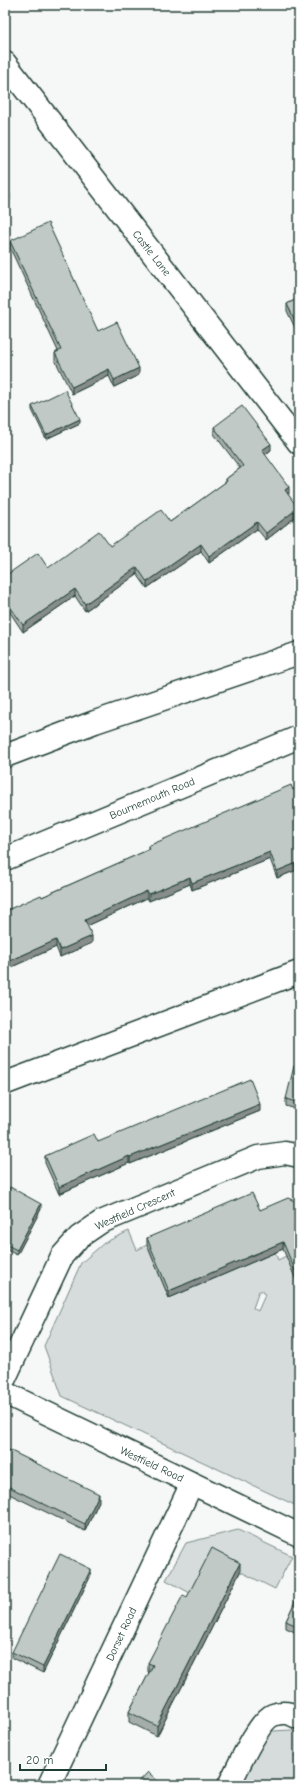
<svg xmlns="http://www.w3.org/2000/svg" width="304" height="1790" font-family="'Comic Neue',sans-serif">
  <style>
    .green { fill: #d6dcdb; stroke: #7a8c88; fill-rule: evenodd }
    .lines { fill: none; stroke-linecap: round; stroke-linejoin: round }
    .minor-casing { stroke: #1f3d34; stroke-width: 25 }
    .minor { stroke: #fff; stroke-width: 22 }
    .wall { fill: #a5adaa; stroke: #1f3d34 }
    .shaded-wall { fill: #868d8b; stroke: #1f3d34 }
    .building { fill: #c0c9c6; stroke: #1f3d34 }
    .labels { text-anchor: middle; stroke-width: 3.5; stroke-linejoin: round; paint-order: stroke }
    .street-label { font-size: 11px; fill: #1f3d34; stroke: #fff }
  </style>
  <rect width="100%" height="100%" fill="#f6f7f7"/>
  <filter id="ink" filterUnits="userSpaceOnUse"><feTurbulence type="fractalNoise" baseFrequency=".025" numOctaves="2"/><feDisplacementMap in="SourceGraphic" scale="8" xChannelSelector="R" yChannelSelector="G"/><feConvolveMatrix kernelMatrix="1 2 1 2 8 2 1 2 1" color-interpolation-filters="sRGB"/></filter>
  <g filter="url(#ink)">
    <path class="green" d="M129 1231 137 1250 147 1245 169 1298 256 1255 258 1260 275 1252 278 1260 286 1256 299 1273V1507L62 1396 44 1346 81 1263 104 1243ZM259 1291H263L265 1295 258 1311 253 1308Z
      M238 1530 292 1556 275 1589 211 1557 192 1594 166 1580 186 1543Z
      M291 1730 299 1734V1750L294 1756 299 1760V1785H238L259 1744 273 1731Z"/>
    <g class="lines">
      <g class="minor-casing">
        <path id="minor" d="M5 63 299 443
          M5 756 95 722 299 653
          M5 859 299 737
          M5 1084 6 1083 299 972
          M5 1378 62 1256 79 1237 101 1222 258 1157 285 1153 299 1156
          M5 1393 299 1535
          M49 1785 192 1483
          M229 1785C237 1770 258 1721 273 1715 283 1711 290 1713 299 1718"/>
      </g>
      <use href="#minor" class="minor"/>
    </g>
    <path class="wall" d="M10 241 98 331 139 375 114 387 109 376 72 394 55 360V353L58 351 10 248Z
      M299 298V336L287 311V304Z
      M32 406 80 423 46 439 32 410Z
      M214 427 271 450 265 455 289 494H288L298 515 266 540 257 529 209 563 201 551 147 588 137 574 85 611 75 596 23 632 9 611 5 576 48 568 110 546 170 522 226 482V479L240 468 214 434Z
      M299 787V869L277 878 270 859 192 890 190 884 149 901 147 898 87 926 92 943 60 957 56 947 5 970V911L42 897 148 850V846Z
      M299 1067V1110L286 1106V1099Z
      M260 1111 130 1164 129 1163 59 1194 45 1163V1156L98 1142Z
      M5 1197 41 1209 17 1255 5 1249Z
      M299 1203V1287L283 1249 169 1298 147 1245V1238L260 1210Z
      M5 1448 99 1501 85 1531 5 1492Z
      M240 1572 157 1736 129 1722V1712L149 1673 148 1672V1663L187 1597Z
      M91 1575 43 1673 12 1658V1652Z
      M299 1593V1634L286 1628V1621Z"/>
    <path class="shaded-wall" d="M10 194V201L5 204V197Z
      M139 368V375L114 387V380Z
      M109 369V376L72 394V387Z
      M80 419V423L46 439V435Z
      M271 444V450L262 457V450Z
      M289 487V494L285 497V490Z
      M298 508V515L266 540V533Z
      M257 522V529L209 563V556Z
      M201 544V551L147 588V582Z
      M137 567V574L85 611V604Z
      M75 589V596L23 632V625Z
      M9 605V611L5 614V607Z
      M270 852V859L192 890V883Z
      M299 862V869L277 878V871Z
      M190 877V884L149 901V894Z
      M147 891V898L85 927V920Z
      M92 936V943L60 957V950Z
      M56 940V947L5 970V963Z
      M260 1104V1111L130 1164V1157Z
      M129 1156V1163L59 1194V1187Z
      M41 1204V1209L17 1255V1250Z
      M283 1242V1249L169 1298V1291Z
      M99 1494V1501L85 1531V1524Z
      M240 1563V1572L157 1736V1726Z
      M91 1569V1575L43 1673V1667Z"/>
    <path class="building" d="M5 185 10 194 5 197Z
      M48 223 98 331 117 322 139 368 114 380 109 369 72 387 55 353 61 350 10 241Z
      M299 298V329L287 304Z
      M65 390 80 419 46 435 32 406Z
      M242 406 271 444 262 450 289 487 285 490 298 508 266 533 257 522 209 556 201 544 147 582 137 567 85 604 75 589 23 625 9 605 5 607V576L38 553 48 568 99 531 110 546 161 510 170 522 227 481 226 479 243 466 214 427Z
      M291 785 293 790 299 787V862L277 871 270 852 192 883 190 877 149 894 147 891 85 920 92 936 60 950 56 940 5 963V911L41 895 42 897 150 849 148 846Z
      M294 1066 299 1067V1103L286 1099Z
      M250 1079 260 1104 130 1157 129 1156 59 1187 45 1156 94 1134 98 1142Z
      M10 1187 41 1204 17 1250 5 1244V1197Z
      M252 1193 260 1210 288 1198 299 1203V1280L283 1242 169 1291 147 1238Z
      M5 1448 99 1494 85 1524 5 1485Z
      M212 1548 240 1563 157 1726 129 1712 153 1665 148 1663 183 1595 187 1597Z
      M60 1554 91 1569 43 1667 12 1652Z
      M299 1593V1627L286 1621Z
      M148 1772 162 1785H136Z"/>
  </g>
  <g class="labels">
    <g class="street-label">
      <text transform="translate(152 253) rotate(52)" y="4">Castle Lane</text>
      <text transform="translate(152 798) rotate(-23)" y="4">Bournemouth Road</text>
      <text transform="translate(135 1209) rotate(-24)" y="4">Westfield Crescent</text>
      <text transform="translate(152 1464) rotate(25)" y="4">Westfield Road</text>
      <text transform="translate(121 1634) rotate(-65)" y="4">Dorset Road</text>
    </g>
  </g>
  <rect width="304" height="1790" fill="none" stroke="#fff" stroke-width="20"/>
  <rect x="10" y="10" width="284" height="1770" fill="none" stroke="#1f3d34" stroke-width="1.5" filter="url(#ink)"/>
  <path d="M20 1764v6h86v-6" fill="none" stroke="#1f3d34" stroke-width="2"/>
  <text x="26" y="1764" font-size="12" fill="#1f3d34" stroke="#ffffff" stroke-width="3" paint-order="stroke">20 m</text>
</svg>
